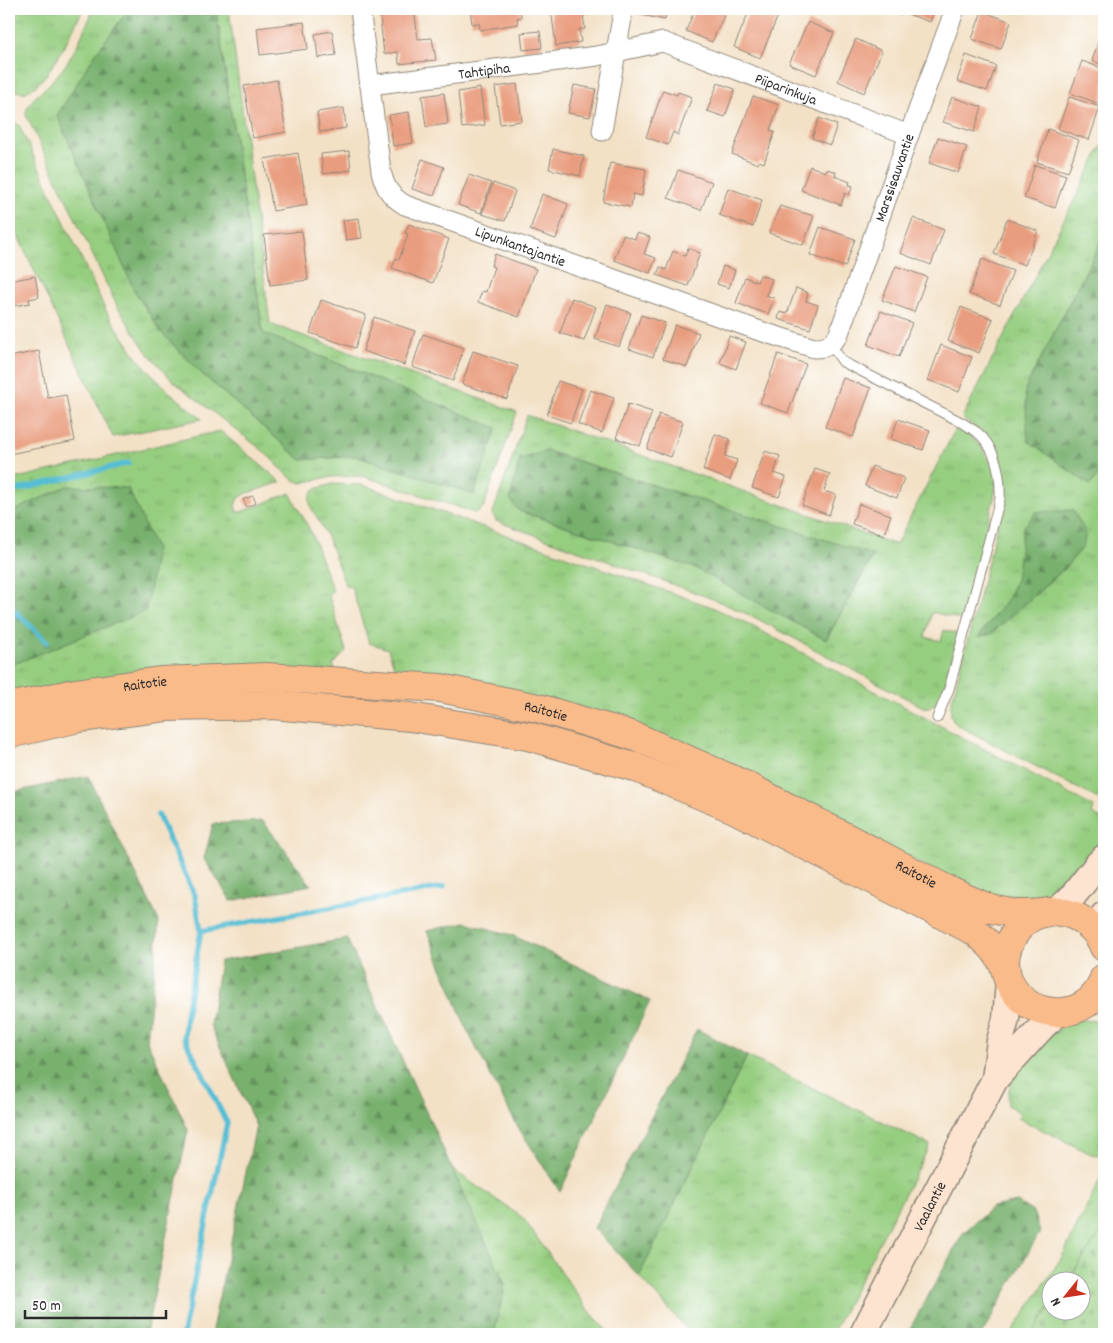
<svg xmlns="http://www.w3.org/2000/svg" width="1113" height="1343" font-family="Dekko,sans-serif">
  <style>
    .grass { fill: url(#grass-tufts); stroke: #607c56; fill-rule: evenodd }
    .forest { fill: url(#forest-firs); stroke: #526e4c }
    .cemetery { fill: url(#cemetery-stones); stroke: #607c56 }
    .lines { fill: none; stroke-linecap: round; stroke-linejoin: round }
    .stream { stroke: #57bed4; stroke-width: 5.5 }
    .building { fill: #e99d7f }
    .lane-casing { stroke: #8f8678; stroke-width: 11 }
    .street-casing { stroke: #8f8678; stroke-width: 21 }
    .secondary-casing { stroke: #8f8678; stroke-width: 29 }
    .primary-casing { stroke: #8f8678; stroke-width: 30 }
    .lane { stroke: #fff; stroke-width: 9 }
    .street { stroke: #fff; stroke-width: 19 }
    .secondary { stroke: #fde4d1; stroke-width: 26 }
    .primary { stroke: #fabb8b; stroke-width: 28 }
    .labels { text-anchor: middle; stroke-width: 5; stroke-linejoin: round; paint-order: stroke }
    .street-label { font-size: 15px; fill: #2b2b2b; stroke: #fff }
  </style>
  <defs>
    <pattern id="grass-tufts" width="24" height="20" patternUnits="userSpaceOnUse" patternTransform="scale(1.25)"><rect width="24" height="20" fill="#96ce80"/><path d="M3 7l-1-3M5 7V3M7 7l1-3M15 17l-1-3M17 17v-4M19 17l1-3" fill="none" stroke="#81b16f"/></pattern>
    <pattern id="forest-firs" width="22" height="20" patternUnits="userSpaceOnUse" patternTransform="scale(1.25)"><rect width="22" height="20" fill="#78b16e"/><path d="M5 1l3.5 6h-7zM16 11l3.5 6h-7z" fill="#63905b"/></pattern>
    <pattern id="cemetery-stones" width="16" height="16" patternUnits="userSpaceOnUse" patternTransform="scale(1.25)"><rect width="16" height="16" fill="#96ce80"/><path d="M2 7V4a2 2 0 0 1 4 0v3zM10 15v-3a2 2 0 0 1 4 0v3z" fill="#81b16f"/></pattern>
  </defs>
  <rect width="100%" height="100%" fill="#fff"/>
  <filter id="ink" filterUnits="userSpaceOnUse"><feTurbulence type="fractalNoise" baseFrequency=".02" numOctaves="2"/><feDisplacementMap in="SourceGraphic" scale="10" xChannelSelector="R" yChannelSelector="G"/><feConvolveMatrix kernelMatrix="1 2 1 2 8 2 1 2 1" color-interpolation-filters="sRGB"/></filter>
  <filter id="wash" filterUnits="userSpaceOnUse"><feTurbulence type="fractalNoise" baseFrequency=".0096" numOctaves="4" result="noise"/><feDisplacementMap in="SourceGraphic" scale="20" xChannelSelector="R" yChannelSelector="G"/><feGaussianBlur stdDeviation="1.12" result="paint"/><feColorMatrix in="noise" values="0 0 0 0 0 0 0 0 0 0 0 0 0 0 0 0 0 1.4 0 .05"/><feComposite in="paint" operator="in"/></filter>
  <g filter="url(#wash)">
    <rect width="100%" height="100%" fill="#f3e1c6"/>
    <path class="grass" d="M9 9H83C76 23 40 104 17 91 13 89 11 82 9 78Z
      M94 9H129L96 53 135 292 162 333 201 373 301 460 355 456 474 494 497 428 263 333 216 9H229L270 324 517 412 484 506 479 512 475 513 363 476 329 477 301 483 292 479 262 450 173 381 146 351 117 306 26 115C26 101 43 92 51 82 58 74 65 67 70 58 80 42 86 25 94 9Z
      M9 120 14 122 19 125 106 311 137 358 167 390 202 419 113 437 9 217Z
      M1104 142V236L1025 389 1090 485 1104 469V795H1103L1100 800 957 725C950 718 950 713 951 704L1004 500C1006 479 1004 456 989 440 982 432 971 425 962 418ZM1023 528 1083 547 1064 569 991 634 979 636 1007 600 1017 580Z
      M527 415 896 545 957 426C977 440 994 457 996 482 996 487 995 493 994 498L962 620 932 612 925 637 941 641 944 630 958 634 942 696C938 703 931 709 923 707L754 617 713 599 496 521 493 513ZM547 451 872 555 873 556 826 640 695 568 519 511 511 499Z
      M220 431 281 482 245 494 238 499 235 506 237 512H241L290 493 311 532 333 591 328 593 346 651 333 665 335 671 9 700V480Z
      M332 484 363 485 712 607 748 624 1094 807 1092 814 1104 820 1103 839 1104 841C1088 861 1066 895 1039 901 1024 904 1008 902 993 899L748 778 398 678 388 649 369 643 351 586 346 587C337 564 330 540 318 519 314 512 308 505 310 497 311 488 324 487 332 484Z
      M1079 1020 1104 1021V1151L1097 1155 1091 1154 1018 1118 1020 1113 1008 1105C1008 1099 1008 1091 1010 1086 1012 1079 1018 1072 1023 1066 1040 1045 1052 1028 1079 1020Z
      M747 1056 930 1145 832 1334H691L639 1276Z
      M452 1169 523 1218 586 1307 610 1334H494L505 1284Z
      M1104 1176V1234L1101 1232 1068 1280H1050V1307L1032 1334H1011L1062 1257 1101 1177Z"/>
    <path class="forest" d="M129 9H216L263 333 497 428 474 494 355 456 301 460 201 373 162 333 135 292 57 115 96 53Z
      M1104 236V469L1090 485 1028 441 1025 389Z
      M546 451 873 555 826 640 695 568 519 511 510 499 520 459Z
      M67 486 128 488 156 549 146 611 9 666V513Z
      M1073 510 1086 533 1083 547 1064 569 991 634 978 637 1007 600 1016 580 1023 528 1036 512Z
      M88 776 159 921 147 1041 188 1130 146 1334H9V793Z
      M263 821 311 885 231 901 204 859 213 824Z
      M465 922 512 935 650 1001 560 1192 516 1124 467 1030 427 931Z
      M347 939 505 1284 494 1334H211L256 1126 210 1025 220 961Z
      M697 1029 747 1056 639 1276 594 1228Z
      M1017 1202 1033 1212 1040 1232 982 1334H907L963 1233 992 1207Z"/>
    <path class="cemetery" d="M1101 1232 1104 1234V1334H1032L1050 1307V1310H1080V1280H1068Z"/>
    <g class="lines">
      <path class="stream" d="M9 492 129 463
        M9 609 16 612 47 642
        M158 815 195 896 201 931 186 1016 184 1037 227 1123 183 1334
        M201 931 444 887"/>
    </g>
    <g id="blocks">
      <path class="building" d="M379 9H414L418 39 432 38 436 60 399 64 398 52 384 54Z
        M470 9H520L521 17 517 18 518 24 480 30 479 23 472 24Z
        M551 9H591L592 13 583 14 585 29H579L581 42 556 46Z
        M638 9H667L665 20 637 14Z
        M695 9H727L712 42 686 31Z
        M750 9H762L778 16 760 58 734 47Z
        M885 9H935L930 22 902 12 901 15Z
        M982 11 1011 22 1001 49 972 39Z
        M304 22 308 49 260 55 257 28Z
        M808 22 834 33 816 75 789 64Z
        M1103 28 1104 29V65L1092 61Z
        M332 31 336 55 318 58 315 34Z
        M540 31 542 48 523 50 521 33Z
        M856 39 882 51 864 93 838 81Z
        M966 55 996 66 987 91 957 81Z
        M1082 61 1104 69V92L1100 104 1070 93Z
        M277 80 286 132 253 138 244 86Z
        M718 83 735 89 725 117 707 111Z
        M517 84 522 121 500 124 495 87Z
        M574 85 596 89 590 117 568 113Z
        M480 88 485 125 462 128 458 92Z
        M663 90 677 95 678 92 692 97 678 135 673 132 668 145 646 137Z
        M444 93 448 124 426 127 422 96Z
        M753 96 779 105 770 130 775 132 764 163 759 161 758 164 732 154Z
        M952 97 982 107 974 132 943 122Z
        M1069 97 1100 107 1089 140 1058 129Z
        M344 108 346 128 320 132 317 112Z
        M409 112 413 143 393 146 389 115Z
        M819 118 837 125 830 145 812 138Z
        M1048 129 1079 140 1068 172 1037 162Z
        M938 137 967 147 958 173 929 163Z
        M553 149 584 156 580 176 549 169Z
        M349 151 351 170 323 174 321 154Z
        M298 153 307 205 273 211 264 159Z
        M422 159 444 167 434 196 412 189Z
        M610 163 646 169 642 196 633 194 631 207 603 202Z
        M1035 165 1066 175 1055 208 1024 198Z
        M810 166 825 172 827 169 836 172 835 176 850 182 849 185 853 186 849 195 845 193 841 205 801 190Z
        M678 170 712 182 701 210 668 198Z
        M469 175 491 183 481 213 458 205Z
        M493 183 515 191 505 221 482 214Z
        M728 188 762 200 753 227 719 215Z
        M542 194 568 204 556 239 530 230Z
        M780 206 814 216 803 245 769 233Z
        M359 218 362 238 346 240 343 220Z
        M913 218 944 230 931 265 900 253Z
        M1007 219 1038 231 1025 265 994 254Z
        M409 224 449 239 433 283 392 268 396 258 399 260 408 234 405 233Z
        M820 227 855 239 845 267 810 255Z
        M302 231 308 280 270 285 264 235Z
        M637 233 650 237 644 254 656 258 650 273 614 260 623 235 635 239Z
        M688 248 700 253 688 286 657 275 660 267 666 270 673 251 685 256Z
        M495 254 536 269 519 317 478 302 482 291 486 292 494 267 491 266Z
        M982 259 1013 271 1000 305 969 294Z
        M723 266 735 270 729 288 717 284Z
        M896 266 927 277 914 312 882 300Z
        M760 275 772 279 766 295 774 298 768 314 736 303 745 277 757 282Z
        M35 276 39 297 29 299 30 303 9 307V281Z
        M796 288 808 293 806 301 818 305 810 329 778 319 780 312 787 314Z
        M572 298 596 307 584 341 560 333Z
        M321 300 366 315 355 348 310 333Z
        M607 304 631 313 619 347 595 339Z
        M961 307 993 319 979 353 948 341Z
        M881 311 912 323 899 357 868 345Z
        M641 315 665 323 653 357 629 349Z
        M374 317 415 331 404 365 363 351Z
        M675 325 699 333 687 367 663 359Z
        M423 334 464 348 453 381 412 367Z
        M729 336 746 342 736 369 720 363Z
        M941 345 972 357 959 392 928 380Z
        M39 351 48 398 66 395 75 441 9 454V357Z
        M473 351 518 366 507 399 462 384Z
        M778 354 806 364 788 413 760 403Z
        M843 378 871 388 853 437 825 427Z
        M558 381 582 389 571 423 547 415Z
        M590 390 614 398 602 433 578 424Z
        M628 404 652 412 640 446 616 438Z
        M659 414 683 422 671 457 647 449Z
        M898 419 930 430 923 450 891 439Z
        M715 434 730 439 725 456 737 460 730 480 703 470Z
        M765 451 780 456 774 473 786 477 779 497 752 488Z
        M872 466 904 478 897 498 865 486Z
        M815 469 830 474 824 491 836 495 829 515 802 505Z
        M253 496 256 503 247 507 243 499Z
        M859 504 891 515 884 535 852 524Z"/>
    </g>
  </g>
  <g filter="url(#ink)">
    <use href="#blocks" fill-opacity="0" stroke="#8f8678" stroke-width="1"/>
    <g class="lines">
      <g class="lane-casing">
        <path id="lane" d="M830 344 843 362 963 423C967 426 972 429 977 432 996 448 1001 475 1000 499L949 689 937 718"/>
      </g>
      <g class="street-casing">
        <g id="street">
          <path id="s1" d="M360 9 381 171C385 188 390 196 405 205L760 331 814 348C827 348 830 345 838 336L909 135 955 9"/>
          <path id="s2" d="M370 85 597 56 663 42 909 135"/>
          <path d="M602 131 622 18"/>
        </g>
      </g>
      <g class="secondary-casing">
        <g id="secondary">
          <path d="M1057 911 1072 897 1098 864 1104 858"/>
          <path d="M1101 937 1104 915"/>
          <path d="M995 1079 1000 1041 1006 1019 1009 982"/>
          <path id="s3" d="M863 1334 995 1079 1043 1026 1058 1013"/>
        </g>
      </g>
      <g class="primary-casing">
        <g id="primary">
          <path id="s4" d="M9 707 75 693 160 681 266 677 440 688 538 708 634 736 745 785 952 892 991 909 1017 914H1028L1044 913"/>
          <path d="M9 734 79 718 166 707 272 705 410 717 528 736 634 767 734 809 976 932C991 946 998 951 1006 971"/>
          <path d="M1104 947C1090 911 1044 898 1018 929 1011 938 1006 949 1005 960 1004 1018 1087 1033 1104 978"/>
        </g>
      </g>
      <use href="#lane" class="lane"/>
      <use href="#street" class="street"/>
      <use href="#secondary" class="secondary"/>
      <use href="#primary" class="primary"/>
    </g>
  </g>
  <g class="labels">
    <g class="street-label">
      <text dy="5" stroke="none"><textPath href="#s2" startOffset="115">Tahtipiha</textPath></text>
      <text dy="5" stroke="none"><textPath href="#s2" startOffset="428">Piiparinkuja</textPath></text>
      <text dy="5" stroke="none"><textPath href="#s1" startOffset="836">Marssisauvantie</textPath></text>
      <text dy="5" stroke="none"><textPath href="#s1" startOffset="329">Lipunkantajantie</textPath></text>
      <text dy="5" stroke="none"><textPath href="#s4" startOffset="138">Raitotie</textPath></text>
      <text dy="5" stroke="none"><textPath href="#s4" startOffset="542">Raitotie</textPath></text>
      <text dy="5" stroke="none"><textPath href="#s4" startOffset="948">Raitotie</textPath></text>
      <text dy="5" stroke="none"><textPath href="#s3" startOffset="144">Vaalantie</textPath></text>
    </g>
  </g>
  <rect width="1113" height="1343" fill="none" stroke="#fff" stroke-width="30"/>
  <g transform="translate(1066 1296) rotate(240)"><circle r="24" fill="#ffffff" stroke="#aaaaaa"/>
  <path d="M0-4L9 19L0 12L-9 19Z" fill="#c8321e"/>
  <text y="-8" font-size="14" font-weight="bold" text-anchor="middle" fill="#2b2b2b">N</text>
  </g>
  <path d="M25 1310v8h141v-8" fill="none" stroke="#2b2b2b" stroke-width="2.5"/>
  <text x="32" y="1310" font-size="15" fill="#2b2b2b" stroke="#ffffff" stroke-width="4" paint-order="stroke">50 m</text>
</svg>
